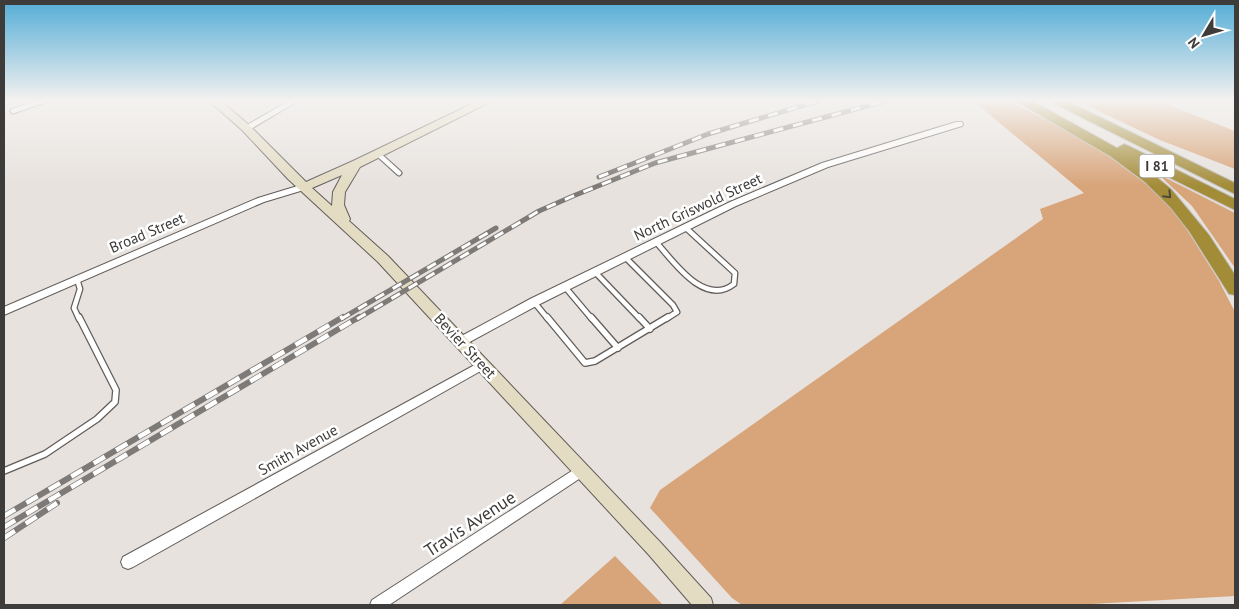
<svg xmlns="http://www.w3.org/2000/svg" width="1239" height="609" font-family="'PT Sans',sans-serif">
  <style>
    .green { fill: #d8a479 }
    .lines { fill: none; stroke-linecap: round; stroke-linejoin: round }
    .lane-far1-casing { stroke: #615c59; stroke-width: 7 }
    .lane-casing { stroke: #615c59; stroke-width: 8 }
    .street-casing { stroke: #615c59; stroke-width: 2 }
    .secondary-casing { stroke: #615c59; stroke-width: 2 }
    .highway-casing { stroke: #c1c1c0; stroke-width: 2 }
    .lane-far1 { stroke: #fff; stroke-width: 4.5 }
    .lane { stroke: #fff; stroke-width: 5.5 }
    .street { fill: #fff; fill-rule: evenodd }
    .secondary { fill: #e3dcc3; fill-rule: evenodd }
    .highway { fill: #a38c38; fill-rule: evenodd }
    .rail-far1-casing { stroke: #7d7a77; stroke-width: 5 }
    .rail-casing { stroke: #7d7a77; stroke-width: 6 }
    .rail-far1 { stroke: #fff; stroke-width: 3; stroke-dasharray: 10; stroke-linecap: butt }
    .rail { stroke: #fff; stroke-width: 4.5; stroke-dasharray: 13; stroke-linecap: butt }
    .oneway { stroke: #4d483a }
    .labels { text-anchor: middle; stroke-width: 5; stroke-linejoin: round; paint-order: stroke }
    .shield { fill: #fff; stroke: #787675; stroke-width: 1 }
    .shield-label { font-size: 14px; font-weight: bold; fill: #3e3c3a }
    .street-label { font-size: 15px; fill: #3e3c3a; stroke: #fff }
    .near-street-label { font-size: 18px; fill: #3e3c3a; stroke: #fff }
  </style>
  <rect width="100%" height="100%" fill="#e7e2de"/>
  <path class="green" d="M972 100H1007L1050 122 1094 145 1169 201 1219 281 1235 312V596L1074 605H742L732 598 650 508 660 490 1043 219 1040 209 1084 193Z
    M1075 100H1156L1235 131V169L1160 140Z
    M1158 174 1235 213V268L1192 206Z
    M615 556 663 605H560Z"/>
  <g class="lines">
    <g class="lane-far1-casing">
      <path id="lane-far1" d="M13 111 45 100
        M378 154 399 173
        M656 242C674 262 704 307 734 284L735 273 685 227
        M625 257 673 305 677 312 666 319
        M595 272 640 319
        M77 279 80 289 74 308 79 319
        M565 287 592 319
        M534 302 548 319"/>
    </g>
    <g class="lane-casing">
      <path id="lane" d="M547 317 585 363 595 361 668 317
        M591 317 618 348
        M639 317 650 329
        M4 471 45 454 97 419 115 402 116 390 79 317"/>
    </g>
    <g class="street-casing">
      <path id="street" d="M290 100H300L249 130H246L242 128Z
        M956 122H962L963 124 962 126 828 167 736 206 538 305 464 345H456L455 342 456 339 530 299 730 202 822 163Z
        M304 184 308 187 307 189 264 202 4 315V307L258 198Z
        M482 361 486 362 487 365 486 368 133 567 128 569 123 567 121 562 123 557Z
        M581 465 585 467 587 471 585 475 389 605H370L372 600Z"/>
    </g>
    <g class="secondary-casing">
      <path id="secondary" d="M208 100H220L250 126 306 182 353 161 480 100H494L360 167 345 192 344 205 350 219 349 221 388 256 661 543 711 598 713 605H692L649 555 378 262 288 179 242 130ZM342 175 333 192 332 206 312 188Z"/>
    </g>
    <g class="highway-casing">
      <path id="highway" d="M1014 100H1031L1117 148 1124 144 1129 146 1235 199V210L1138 162 1171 189 1209 235 1235 275V295L1229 294 1189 231 1171 208 1145 182 1110 156Z
        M1047 100H1065L1235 183V194Z"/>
    </g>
    <use href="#lane-far1" class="lane-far1"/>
    <use href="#lane" class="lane"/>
    <use href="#street" class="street"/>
    <use href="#secondary" class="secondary"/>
    <use href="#highway" class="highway"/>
    <g class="rail-far1-casing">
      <path id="rail-far1" d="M599 177 708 134 821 100
        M341 319 496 228
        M357 319 539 211 573 196 655 163 889 100"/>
    </g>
    <g class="rail-casing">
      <path id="rail" d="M4 516 343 317
        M4 527 359 317
        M4 538 57 503"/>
    </g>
    <use href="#rail-far1" class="rail-far1"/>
    <use href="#rail" class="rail"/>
  </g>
  <defs><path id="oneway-chevron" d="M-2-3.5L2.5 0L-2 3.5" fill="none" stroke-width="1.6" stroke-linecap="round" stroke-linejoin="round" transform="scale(1.25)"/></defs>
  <use class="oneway" href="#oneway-chevron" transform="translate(1168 195) rotate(45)"/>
  <linearGradient id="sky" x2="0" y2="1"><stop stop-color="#53acd6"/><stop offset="0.54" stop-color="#f4f2f0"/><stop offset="1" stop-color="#f4f2f0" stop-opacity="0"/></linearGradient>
  <rect width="1239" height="186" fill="url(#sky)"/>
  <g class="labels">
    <rect class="shield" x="1139.5" y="154.5" width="35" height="23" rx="4"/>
    <g class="shield-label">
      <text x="1157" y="171">I 81</text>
    </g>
    <g class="street-label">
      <text transform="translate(698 207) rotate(-25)" y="5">North Griswold Street</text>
      <text transform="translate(147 233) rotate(-23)" y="5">Broad Street</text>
      <text transform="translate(465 346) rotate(47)" y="5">Bevier Street</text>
      <text transform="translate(298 450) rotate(-29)" y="5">Smith Avenue</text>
    </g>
    <g class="near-street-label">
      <text transform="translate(470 524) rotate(-33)" y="6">Travis Avenue</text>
    </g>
  </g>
  <rect width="1239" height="609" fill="none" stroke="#3e3c3a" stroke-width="10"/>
  <g transform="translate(1204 35) rotate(232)" stroke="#ffffff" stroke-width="4" paint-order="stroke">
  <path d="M0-4L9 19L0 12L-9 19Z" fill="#3e3c3a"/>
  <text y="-8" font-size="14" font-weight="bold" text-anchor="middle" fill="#3e3c3a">N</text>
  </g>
</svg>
